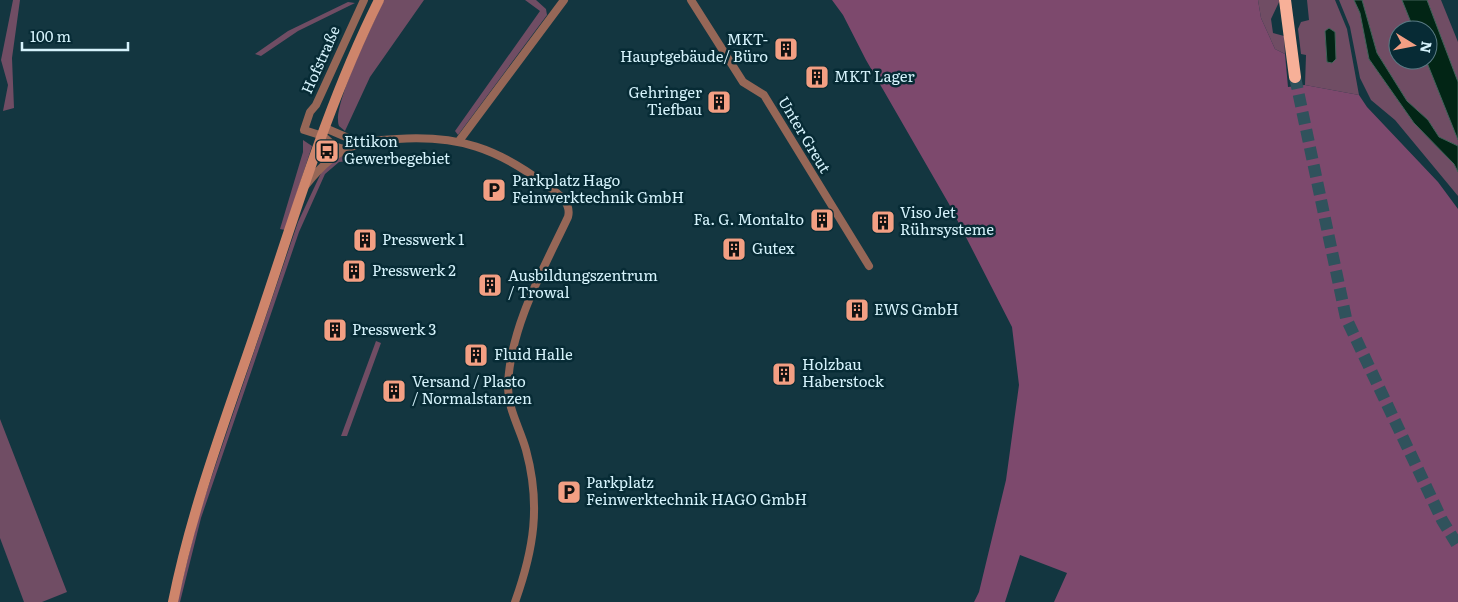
<svg xmlns="http://www.w3.org/2000/svg" width="1458" height="602" font-family="Literata,serif">
  <style>
    .green { fill: #704d64; fill-rule: evenodd }
    .forest { fill: #7d496d }
    .water { fill: #022515; stroke: #42635a }
    .lines { fill: none; stroke-linecap: round; stroke-linejoin: round }
    .trunk-tunnel { stroke: #30525c; stroke-width: 12; stroke-dasharray: 12 6; stroke-linecap: butt }
    .minor { stroke: #966757; stroke-width: 8 }
    .secondary { stroke: #ce856b; stroke-width: 10 }
    .trunk { stroke: #f7b098; stroke-width: 12 }
    .labels { text-anchor: middle; stroke-width: 5; stroke-linejoin: round; paint-order: stroke }
    .poi-label { font-size: 15px; fill: #d6f3fc; stroke: #072b35; text-anchor: start }
    .street-label { font-size: 15px; fill: #d6f3fc; stroke: #072b35 }
  </style>
  <rect width="100%" height="100%" fill="#133640"/>
  <path class="green" d="M13 0H20L12 58 14 108 3 111 8 85 1 60Z
    M384 0H424L370 77 345 131 339 126C331 107 374 22 384 0Z
    M525 0H536L546 9 547 15 458 135 455 131 540 11Z
    M1258 0H1280L1271 19 1273 33 1284 36 1285 54 1275 49 1261 18Z
    M1307 0H1335L1347 29 1359 95 1305 85 1306 55 1301 54 1298 29 1301 22 1309 20ZM1325 31 1335 32 1327 62Z
    M1339 0H1354L1360 13 1369 59 1414 123 1454 164 1458 172V196L1395 120 1371 100 1360 78 1350 27Z
    M1362 0H1402L1414 30H1398V60H1426L1458 140V146L1439 137 1428 120 1407 101 1377 53Z
    M1427 0H1441L1458 42V82Z
    M348 2 355 3 298 31 261 56 255 54 288 31Z
    M303 140 312 146 285 230 280 229 303 152Z
    M344 155 347 156 348 161 339 162 325 174 299 232 201 518 180 602H177L199 514 298 222 322 171 329 164Z
    M376 341 381 343 347 436H341Z
    M0 419 67 592 42 602H24L0 538Z"/>
  <path class="forest" d="M832 0H1258L1261 18 1275 49 1285 54 1288 87 1305 85 1359 95 1367 107 1438 182 1458 209V602H1054L1067 573 1020 555 1005 602H974L979 592 1006 480 1019 385 1012 327 949 204 866 60 843 15Z"/>
  <path class="water" d="M1354 0H1362L1377 53 1407 101 1428 120 1439 137 1458 146V172L1454 164 1414 123 1369 59 1360 13Z
    M1402 0H1427L1458 82V140L1426 60H1428V30H1414Z
    M1329 28 1335 32 1336 59 1332 63 1327 62 1325 31Z"/>
  <g class="lines">
    <path class="trunk-tunnel" d="M1295 77 1346 318 1442 520 1458 546"/>
    <path class="minor" d="M691 0 743 82 764 95 869 266
      M325 128 360 143
      M459 141 564 0
      M347 150 334 146 323 136 304 130 310 112 316 105 364 0
      M306 185C321 166 336 152 359 144 370 140 386 140 397 139 458 135 497 148 546 185 557 193 572 202 568 217 543 270 511 325 508 384 507 408 520 428 526 450 541 505 534 549 515 602"/>
    <path class="secondary" d="M173 602C193 502 231 405 263 309 298 205 330 98 379 0"/>
    <path class="trunk" d="M1285 0 1295 77"/>
  </g>
  <defs>
    <g id="building-square" transform="scale(1.25)"><rect x="-9" y="-9" width="18" height="18" rx="4" fill="#f39f83" stroke="#072b35"/><path d="M-4-6H4V6H1V3H-1V6H-4ZM-2.5-4.3h1.7v1.8h-1.7ZM.8-4.3h1.7v1.8H.8ZM-2.5-1h1.7V.8h-1.7ZM.8-1h1.7V.8H.8Z" fill="#111"/></g>
    <g id="bus-square" transform="scale(1.25)"><rect x="-9" y="-9" width="18" height="18" rx="4" fill="#f39f83" stroke="#072b35"/><path d="M-5-6H5V4H4V6H2V4H-2V6H-4V4H-5ZM-3.5-4V0h7V-4ZM-3.5 1.2v1.5H-2V1.2ZM2 1.2v1.5H3.5V1.2Z" fill="#111"/></g>
    <g id="parking-square" transform="scale(1.25)"><rect x="-9" y="-9" width="18" height="18" rx="4" fill="#f39f83" stroke="#072b35"/><path d="M-3.5-5.5H1a3.5 3.5 0 0 1 0 7H-1V5.5H-3.5ZM-1-3.4V-.6H.8a1.4 1.4 0 0 0 0-2.8Z" fill="#111"/></g>
  </defs>
  <g fill-rule="evenodd">
    <use href="#building-square" x="786" y="49"/>
    <use href="#building-square" x="817" y="77"/>
    <use href="#building-square" x="719" y="102"/>
    <use href="#bus-square" x="327" y="151"/>
    <use href="#parking-square" x="494" y="190"/>
    <use href="#building-square" x="822" y="220"/>
    <use href="#building-square" x="883" y="222"/>
    <use href="#building-square" x="365" y="240"/>
    <use href="#building-square" x="734" y="249"/>
    <use href="#building-square" x="354" y="271"/>
    <use href="#building-square" x="490" y="285"/>
    <use href="#building-square" x="857" y="310"/>
    <use href="#building-square" x="335" y="330"/>
    <use href="#building-square" x="476" y="355"/>
    <use href="#building-square" x="784" y="374"/>
    <use href="#building-square" x="394" y="391"/>
    <use href="#parking-square" x="569" y="492"/>
  </g>
  <g class="labels">
    <g class="poi-label">
      <text x="768" y="45" text-anchor="end">MKT-<tspan x="768" dy="17">Hauptgebäude/ Büro</tspan></text>
      <text x="834" y="82">MKT Lager</text>
      <text x="702" y="98" text-anchor="end">Gehringer<tspan x="702" dy="17">Tiefbau</tspan></text>
      <text x="344" y="147">Ettikon<tspan x="344" dy="17">Gewerbegebiet</tspan></text>
      <text x="512" y="186">Parkplatz Hago<tspan x="512" dy="17">Feinwerktechnik GmbH</tspan></text>
      <text x="900" y="218">Viso Jet<tspan x="900" dy="17">Rührsysteme</tspan></text>
      <text x="804" y="225" text-anchor="end">Fa. G. Montalto</text>
      <text x="382" y="245">Presswerk 1</text>
      <text x="752" y="254">Gutex</text>
      <text x="372" y="276">Presswerk 2</text>
      <text x="508" y="281">Ausbildungszentrum<tspan x="508" dy="17">/ Trowal</tspan></text>
      <text x="874" y="315">EWS GmbH</text>
      <text x="352" y="335">Presswerk 3</text>
      <text x="494" y="360">Fluid Halle</text>
      <text x="802" y="370">Holzbau<tspan x="802" dy="17">Haberstock</tspan></text>
      <text x="412" y="387">Versand / Plasto<tspan x="412" dy="17">/ Normalstanzen</tspan></text>
      <text x="586" y="488">Parkplatz<tspan x="586" dy="17">Feinwerktechnik HAGO GmbH</tspan></text>
    </g>
    <g class="street-label">
      <text transform="translate(321 60) rotate(-66)" y="5">Hofstraße</text>
      <text transform="translate(804 135) rotate(59)" y="5">Unter Greut</text>
    </g>
  </g>
  <g transform="translate(1413 45) rotate(100)"><circle r="24" fill="#072b35" stroke="#5a7b85"/>
  <path d="M0-4L9 19L0 12L-9 19Z" fill="#f39f83"/>
  <text y="-8" font-size="14" font-weight="bold" text-anchor="middle" fill="#d6f3fc">N</text>
  </g>
  <path d="M22 42v8h106v-8" fill="none" stroke="#d6f3fc" stroke-width="2.5"/>
  <text x="30" y="42" font-size="15" fill="#d6f3fc" stroke="#072b35" stroke-width="4" paint-order="stroke">100 m</text>
</svg>
